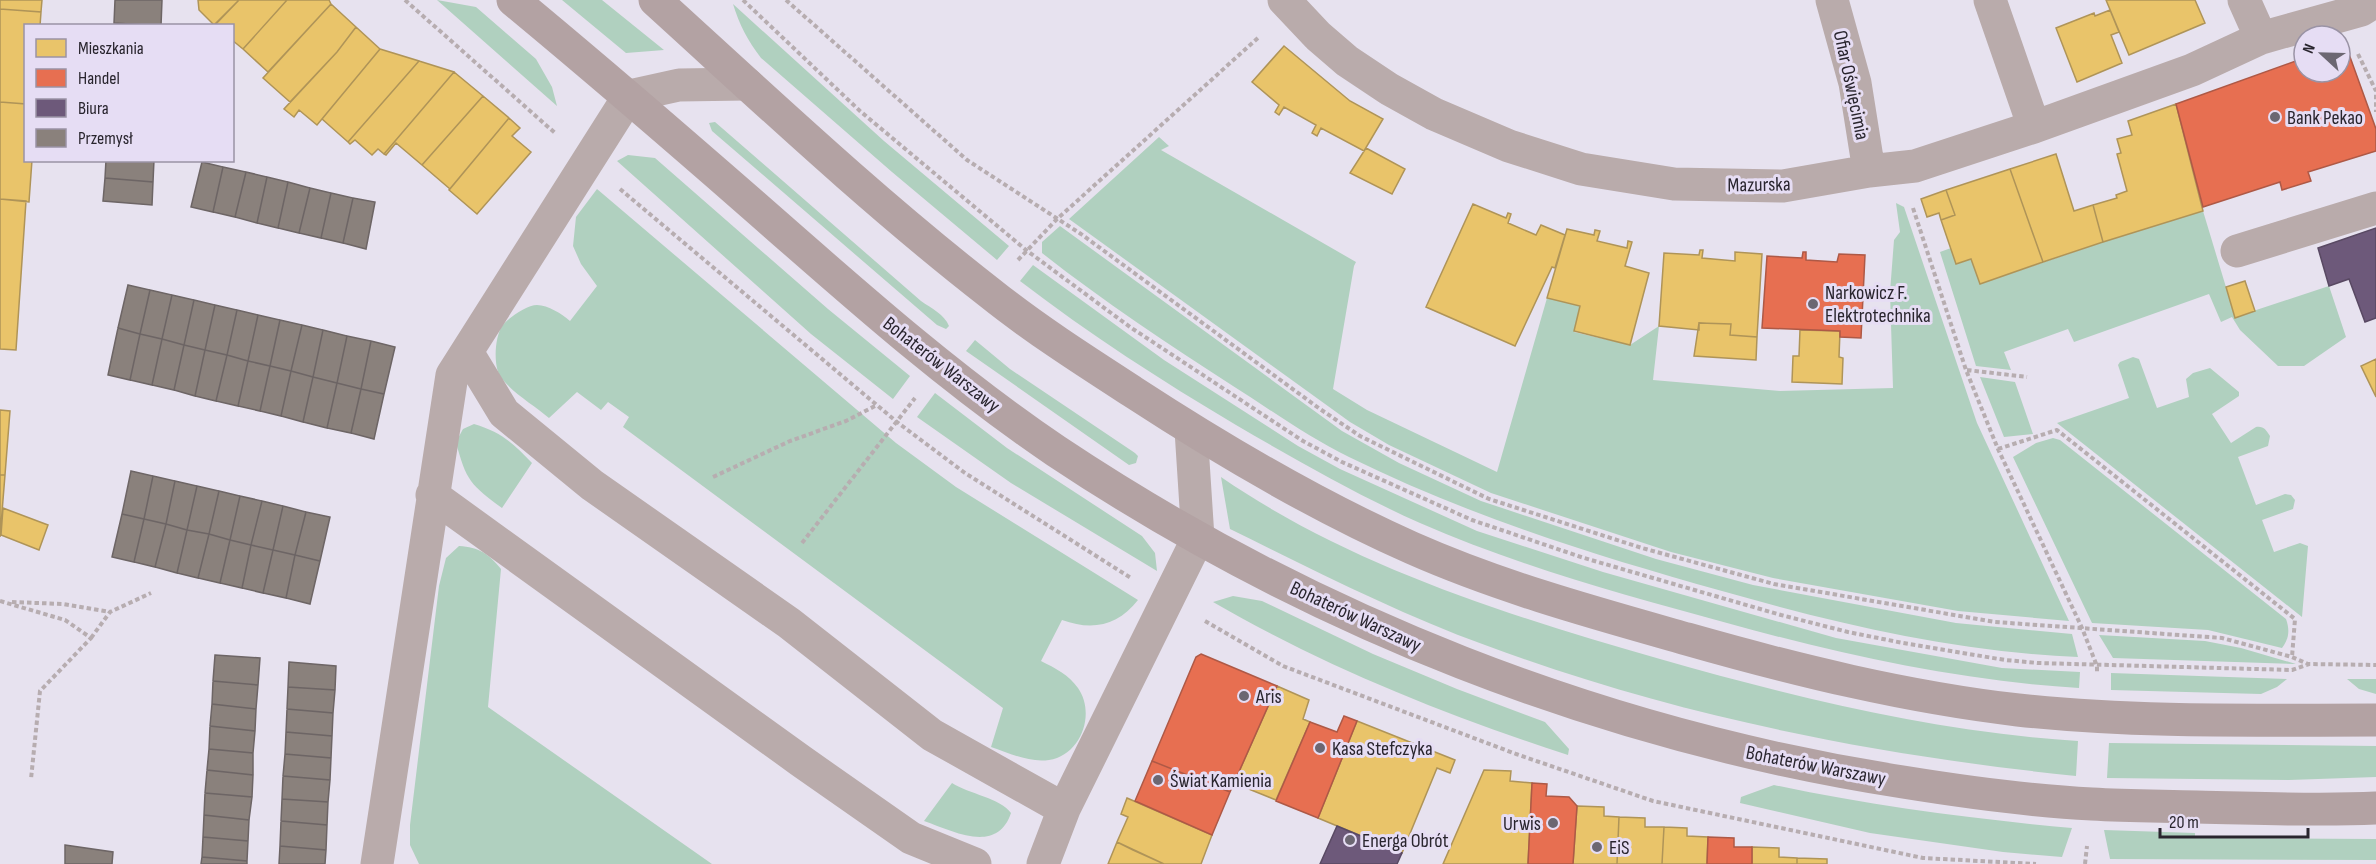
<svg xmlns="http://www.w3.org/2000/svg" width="2376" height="864" font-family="'Sofia Sans Condensed',sans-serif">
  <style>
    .green { fill: #b0d0bf }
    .homes { fill: #e9c46a; stroke: #af9458; stroke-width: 1.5 }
    .shops { fill: #e76f51; stroke: #ae5946; stroke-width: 1.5 }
    .offices { fill: #6d597a; stroke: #594963; stroke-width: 1.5 }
    .industry { fill: #8a817c; stroke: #6d6565; stroke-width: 1.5 }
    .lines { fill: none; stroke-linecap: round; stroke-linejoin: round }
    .path { stroke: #b7adb0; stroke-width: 4; stroke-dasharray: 4.5 3; stroke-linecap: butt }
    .minor { stroke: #b9abab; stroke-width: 33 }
    .major { stroke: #b3a2a3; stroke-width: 33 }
    .poi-dot { fill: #6c6772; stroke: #e6ddf4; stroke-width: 2 }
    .labels { text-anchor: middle; stroke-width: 6; stroke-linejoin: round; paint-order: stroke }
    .street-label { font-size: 20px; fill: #29252e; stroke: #e6ddf4 }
    .poi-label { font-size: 20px; fill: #29252e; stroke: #e6ddf4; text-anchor: start }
  </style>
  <rect width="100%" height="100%" fill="#e7e2ef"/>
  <path class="green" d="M437 0 476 7 536 59 552 87 557 106Z
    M562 0H602L664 50 626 53Z
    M733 4 884 141 1009 246 997 260 892 172 761 58C748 41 739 24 733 4Z
    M715 122 921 301C931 308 945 315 949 326L946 329 937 325 712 131 709 123Z
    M1159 137 1169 146 1161 150 1356 262 1354 266 1333 389 1367 410 1497 472 1547 298 1580 306 1574 332 1630 345 1659 326 1653 380 1780 391 1893 388 1890 292 1894 240 1900 232 1896 203 1904 207 1977 423 2069 621 1958 611 1773 578 1671 552 1491 493 1389 445 1350 422 1069 219Z
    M628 155 655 158 828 309 910 376 893 399 811 334 617 161Z
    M597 189 896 443 956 487 1138 600C1118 626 1092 631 1062 620L1041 661C1055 668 1069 675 1078 688 1096 714 1081 755 1049 760 1029 763 1009 753 991 747L1003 708 623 427 629 417 608 402 601 410 577 392 549 418C534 405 511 392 500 376 493 364 495 337 502 326 508 318 527 305 537 305 548 305 562 314 570 321L597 286 581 264 573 246 576 217Z
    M2203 211 2235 317 2329 286 2346 337 2304 366H2278L2240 330 2232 317 2221 322 2209 294 2074 342 2068 329 2004 352 2011 370 1976 366 1940 252 1951 248 1971 259 1980 284 2103 242Z
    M1060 226 1342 431 1399 463 1481 501 1656 559 1753 585 1956 623 2072 634 2078 657C1957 652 1838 624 1722 591 1593 555 1469 516 1349 457 1308 437 1271 410 1233 386 1168 344 1103 301 1042 253V242Z
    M1033 265 1164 360 1298 446 1340 469 1477 531 1603 572 1836 638 2002 668 2080 672 2079 688C1960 681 1843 655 1727 623 1624 595 1518 566 1420 523 1357 495 1296 460 1236 425 1162 381 1089 334 1020 281Z
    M975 340 1010 369 1135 453 1138 456 1136 463 1129 465 966 351Z
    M2133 357 2139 359 2157 408 2189 397 2186 379 2193 373 2210 368 2239 392V396L2212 414 2231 443 2256 427C2264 426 2266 430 2270 436L2268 446 2238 457 2256 505 2285 494 2291 495 2295 500 2293 509 2262 520 2274 552 2300 543 2308 546 2302 617 2057 423 2129 398 2118 365 2120 362Z
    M1980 377 2015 382 2033 434 2004 437Z
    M935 393 1007 448 1142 536 1155 553 1157 571 1011 483 917 417Z
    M474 424C501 432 513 443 532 463L502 508C471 485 466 481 456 442L463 429Z
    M2053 438 2060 440 2286 619C2290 630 2289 639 2282 648L2208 630 2092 623 2013 457 2036 443Z
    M1221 477C1350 566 1510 616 1660 659 1797 698 1935 732 2078 741L2076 776C1874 755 1675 716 1485 645 1397 613 1314 570 1230 529Z
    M459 546C479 547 489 554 501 569L488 707 712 864H419L410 845V825L439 586 446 558Z
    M1233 596 1262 601 1373 654 1457 689 1545 722 1569 749 1568 755C1445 715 1325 667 1213 602Z
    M2099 635 2205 641 2241 648 2296 664 2113 658Z
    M2111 673 2287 679 2277 687 2261 694 2111 690Z
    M2347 679H2376V694L2359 689Z
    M2109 743 2376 746V777L2289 780 2107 778Z
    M952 783C969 794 1000 798 1011 813 997 855 953 831 924 821Z
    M1774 785C1872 806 1972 819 2072 828L2062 857 2003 852 1870 833 1740 803 1741 797Z
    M2104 830 2195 833V838L2376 839V860L2110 859Z"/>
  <path class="homes" d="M0 0H42L41 12 0 9Z
    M198 0H239L214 25 199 10Z
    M239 0H287L243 49 232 40V26H214Z
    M287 0H329L331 4 268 72 243 49Z
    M2106 0H2195L2205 23 2129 55Z
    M331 4 356 27 337 52 290 102 263 78Z
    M0 9 41 12 40 26H26V104L0 102Z
    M2110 10 2119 32 2111 35 2122 63 2077 82 2056 28 2094 13 2095 16Z
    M356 27 380 49 317 125 299 110 294 117 284 109 337 52Z
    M1284 46 1350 101 1383 119 1364 151 1321 128 1317 136 1312 133 1316 125 1284 107 1279 115 1275 112 1279 105 1252 82Z
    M380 49 419 61 348 142 322 119Z
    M419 61 454 72 384 154 378 149 372 155 355 140 350 144 348 142Z
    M454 72 483 96 422 165 396 143 386 155 384 154Z
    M483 96 509 118 450 189 422 165Z
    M0 102 26 104V160H32L29 202 0 199Z
    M2176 104 2203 211 2103 242 2093 205 2117 198 2116 195 2127 191 2117 154 2121 153 2117 139 2132 135 2128 121Z
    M509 118 520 128 512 136 531 152 477 214 449 190Z
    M1366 148 1405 169 1392 194 1350 173Z
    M2056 154 2074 211 2093 205 2103 242 2043 262 2010 169Z
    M2010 169 2043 262 1980 284 1971 259 1956 264 1941 220 1955 215 1946 190Z
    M1946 190 1955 215 1941 220 1939 213 1927 217 1921 199Z
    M0 199 26 201 16 350 0 349Z
    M1473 204 1506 218 1508 213 1511 214 1508 223 1536 235 1541 225 1565 235 1555 268 1552 267 1515 346 1426 307Z
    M1567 229 1594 235 1595 230 1600 231 1597 241 1627 248 1628 241 1632 242 1625 266 1649 273 1630 345 1574 331 1580 306 1547 298Z
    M1700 250H1703L1702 258 1735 261V252L1762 254 1757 337 1730 335 1731 324 1699 323V330L1659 326 1664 253 1699 255Z
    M2245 281 2255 311 2235 318 2226 287Z
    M1699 323 1731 324 1730 335 1757 337 1756 360 1694 356Z
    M1800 330 1840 331 1839 357 1843 358 1842 384 1792 382 1793 356H1799Z
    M2376 359V397L2361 366Z
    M0 410 10 411 5 475H0Z
    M0 475H5L0 537Z
    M3 508 48 525 39 550 1 535Z
    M1277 686 1309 700 1303 719 1310 722 1276 800 1234 783Z
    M1357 721 1455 760 1450 773 1437 768 1402 853 1318 818Z
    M1484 770 1511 771 1510 781 1532 783 1528 864H1443Z
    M1127 798 1212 835 1201 864H1164L1117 842 1128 817 1121 814Z
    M1577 806 1604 807V816L1619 817 1617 864H1573Z
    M1619 817 1645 818V827H1664L1662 864H1617Z
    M1664 827 1687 828V836L1708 837 1707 864H1662Z
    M1117 842 1133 850 1164 864H1108Z
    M1752 847 1779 848V857L1797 858V864H1752Z
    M1797 858 1827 859V864H1797Z"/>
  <path class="shops" d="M2345 43 2376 129V151L2308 172 2311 181 2282 190 2280 182 2203 207 2176 104 2304 58V72H2340V45Z
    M1803 252H1806V260L1837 262 1839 254 1865 255 1861 338 1840 337V331L1762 328 1767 256 1802 258Z
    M1201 654 1277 686 1230 792 1152 761 1196 657Z
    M1344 716 1357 721 1318 818 1276 801 1310 722 1337 732Z
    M1152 761 1230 792 1212 835 1135 801Z
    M1532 783 1547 784 1546 796 1569 797 1577 806 1573 864H1528Z
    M1708 837 1734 838V847H1752V864H1707Z"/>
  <path class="offices" d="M2376 228V318L2365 322 2349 279 2329 286 2318 248Z
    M1337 826 1402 853 1397 864H1320Z"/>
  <path class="industry" d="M115 0H162L161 26 114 23Z
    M106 160H154L153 182 105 178Z
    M202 162 223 167 213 212 191 207Z
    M223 167 246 172 235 217 213 212Z
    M246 172 267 177 257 223 235 217Z
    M267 177 288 182 278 228 257 223Z
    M105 178 153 182 152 205 103 201Z
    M288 182 310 188 299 233 278 228Z
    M310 188 331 193 321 238 299 233Z
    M331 193 353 198 343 243 321 238Z
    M353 198 375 202 366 249 343 243Z
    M128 285 150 290 140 334 118 328Z
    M150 290 172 295 162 339 140 334Z
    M172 295 194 300 184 345 162 339Z
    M194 300 215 305 205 350 184 345Z
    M215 305 237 310 227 355 205 350Z
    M237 310 258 315 248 361 227 355Z
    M258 315 280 320 270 366 248 361Z
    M280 320 302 325 291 371 270 366Z
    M302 325 323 330 313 377 291 371Z
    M118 328 140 334 130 380 108 375Z
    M323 330 347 336 337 383 313 377Z
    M140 334 162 339 152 385 130 380Z
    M347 336 371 341 361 389 337 383Z
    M162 339 184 345 174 390 152 385Z
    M371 341 395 347 384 394 361 389Z
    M184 345 205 350 195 396 174 390Z
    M205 350 227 355 216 401 195 396Z
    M227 355 248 361 238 406 216 401Z
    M248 361 270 366 260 411 238 406Z
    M270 366 291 371 281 416 260 411Z
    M291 371 313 377 303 422 281 416Z
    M313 377 337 383 327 428 303 422Z
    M337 383 361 389 351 433 327 428Z
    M361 389 384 394 374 439 351 433Z
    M131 471 153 476 144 519 122 514Z
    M153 476 175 481 166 524 144 519Z
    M175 481 197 486 187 530 166 524Z
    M197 486 219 491 209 534 187 530Z
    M219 491 240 496 230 540 209 534Z
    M240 496 262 501 251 545 230 540Z
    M262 501 283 506 273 550 251 545Z
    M283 506 306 512 295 555 273 550Z
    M306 512 330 517 320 561 295 555Z
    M122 514 144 519 134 562 112 557Z
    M144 519 166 524 155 567 134 562Z
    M166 524 187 530 177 573 155 567Z
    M187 530 209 534 198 578 177 573Z
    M209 534 230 540 220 583 198 578Z
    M230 540 251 545 242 588 220 583Z
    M251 545 273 550 263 593 242 588Z
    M273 550 295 555 286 598 263 593Z
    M295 555 320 561 310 604 286 598Z
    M215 655 260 658 258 685 213 681Z
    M289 662 336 666 335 690 288 687Z
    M213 681 258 685 256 709 212 704Z
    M288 687 335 690 333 713 287 709Z
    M212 704 256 709 255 731 210 726Z
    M287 709 333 713 332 736 286 732Z
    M210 726 255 731 253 753 209 749Z
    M286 732 332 736 331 758 285 754Z
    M209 749 253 753V775L207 770Z
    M285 754 331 758 330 780 283 776Z
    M207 770 253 775 252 797 205 793Z
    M283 776 330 780 328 802 282 799Z
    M205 793 252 797 249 820 204 815Z
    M282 799 328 802 327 825 281 821Z
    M204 815 249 820 248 841 203 837Z
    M281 821 327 825 326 850 280 846Z
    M203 837 248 841 247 861 202 857Z
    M65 845 113 852 112 864H65Z
    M280 846 326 850 325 864H279Z
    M202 857 247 861V864H201Z"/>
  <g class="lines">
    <path class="path" d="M405 0 555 133
      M743 0 860 111 1026 250 1130 327 1303 441 1342 462 1472 520 1584 558 1781 615 1848 632 1903 643 2005 660 2038 663 2292 670 2309 664 2376 665
      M786 0 967 160 1081 234 1320 409 1360 436 1489 499 1642 548 1774 584 1995 622 2222 638 2292 657 2308 664
      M2358 54 2376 91V112
      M620 189 897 422 965 473 1131 578
      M1913 208 1966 370 1998 449 2082 628 2097 666V674
      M1018 260 1057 219 1259 37
      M1967 370 2027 377
      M1998 449 2057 430 2295 619 2292 657
      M713 477 790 441 846 421 877 405
      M802 543 915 398
      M0 601 65 620 91 638 40 691 31 779
      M12 602 63 604 110 612
      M1205 621 1283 666 1516 754 1653 801 1923 858 2036 864
      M91 638 110 612 151 593
      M2085 864 2087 846"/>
    <path class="minor" d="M1284 0 1318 36 1347 61 1389 89 1434 114 1509 146 1581 169 1674 184 1783 186 1869 171 1915 166 2034 127 2192 70 2261 38 2361 10 2376 1
      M1832 0 1855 83 1869 171
      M1990 0 2034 127
      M2244 0 2261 38
      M2237 251 2376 208
      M467 352 504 413 592 485 789 623 932 735 1064 809
      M432 495 801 761 911 838 975 864
      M377 864 452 375 629 96 679 85 747 84
      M1043 864 1064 809 1198 538 1191 430"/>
    <path class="major" d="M513 0C594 67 674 136 753 205 851 291 948 378 1056 451 1311 621 1601 735 1903 782 1965 792 2029 801 2092 804 2127 806 2162 806 2197 807 2256 808 2316 811 2376 808
      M655 0C764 99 873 202 990 293 1035 329 1085 361 1133 392 1222 450 1315 505 1412 548 1500 587 1595 613 1687 639 1796 670 1906 697 2018 710 2137 723 2257 720 2376 720"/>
  </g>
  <g class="poi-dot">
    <circle cx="2275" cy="117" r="6"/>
    <circle cx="1813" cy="304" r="6"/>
    <circle cx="1244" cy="696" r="6"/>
    <circle cx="1320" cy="748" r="6"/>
    <circle cx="1158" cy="780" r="6"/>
    <circle cx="1553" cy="823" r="6"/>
    <circle cx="1350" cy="840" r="6"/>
    <circle cx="1597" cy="847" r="6"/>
  </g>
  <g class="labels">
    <g class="street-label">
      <text transform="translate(1852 85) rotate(78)" y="7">Ofiar Oświęcimia</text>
      <text transform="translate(1759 184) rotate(-1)" y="7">Mazurska</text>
      <text transform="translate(942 364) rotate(38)" y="7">Bohaterów Warszawy</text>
      <text transform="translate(1356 616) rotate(25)" y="7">Bohaterów Warszawy</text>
      <text transform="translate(1816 765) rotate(11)" y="7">Bohaterów Warszawy</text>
    </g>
    <g class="poi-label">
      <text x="2287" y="124">Bank Pekao</text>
      <text x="1825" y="299">Narkowicz F.<tspan x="1825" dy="23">Elektrotechnika</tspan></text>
      <text x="1256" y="703">Aris</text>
      <text x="1332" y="755">Kasa Stefczyka</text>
      <text x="1170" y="787">Świat Kamienia</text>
      <text x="1541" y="830" text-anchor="end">Urwis</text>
      <text x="1362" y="847">Energa Obrót</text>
      <text x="1609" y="854">EiS</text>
    </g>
  </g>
  <rect x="24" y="24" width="210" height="138" fill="#e6ddf4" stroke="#9a93a5" stroke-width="1.5"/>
  <rect x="36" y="39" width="30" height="18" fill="#e9c46a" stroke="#9a93a5" stroke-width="1.5"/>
  <text x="78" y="54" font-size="18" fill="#29252e">Mieszkania</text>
  <rect x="36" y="69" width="30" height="18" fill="#e76f51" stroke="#9a93a5" stroke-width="1.5"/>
  <text x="78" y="84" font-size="18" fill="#29252e">Handel</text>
  <rect x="36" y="99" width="30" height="18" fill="#6d597a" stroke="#9a93a5" stroke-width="1.5"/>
  <text x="78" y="114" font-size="18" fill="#29252e">Biura</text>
  <rect x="36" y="129" width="30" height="18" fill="#8a817c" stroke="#9a93a5" stroke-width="1.5"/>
  <text x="78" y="144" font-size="18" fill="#29252e">Przemysł</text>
  <g transform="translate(2322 54) rotate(292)"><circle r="28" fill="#e6ddf4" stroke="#9a93a5" stroke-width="1.5"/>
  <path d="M0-4.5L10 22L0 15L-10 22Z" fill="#6c6772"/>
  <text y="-9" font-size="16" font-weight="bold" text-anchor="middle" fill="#29252e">N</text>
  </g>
  <path d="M2160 828v9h148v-9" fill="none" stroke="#29252e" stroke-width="3"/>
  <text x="2169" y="828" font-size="18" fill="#29252e" stroke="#e6ddf4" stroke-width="4.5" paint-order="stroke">20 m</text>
</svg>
